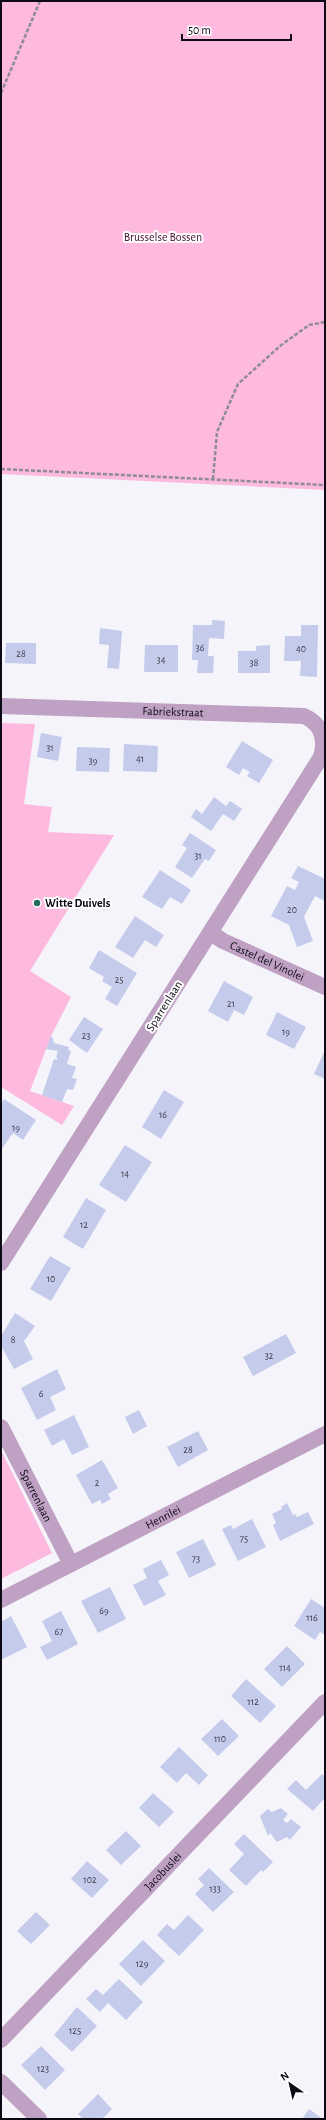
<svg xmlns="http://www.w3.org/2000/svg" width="326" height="2120" font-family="'Alegreya Sans',sans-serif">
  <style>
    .green { fill: #fdb9de }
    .building { fill: #c4cbeb }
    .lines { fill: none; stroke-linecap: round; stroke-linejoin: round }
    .path { stroke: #8e8b94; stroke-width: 2.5; stroke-dasharray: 4 2; stroke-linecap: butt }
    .street { stroke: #bea1c3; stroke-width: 16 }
    .poi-dot { fill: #256c61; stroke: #fff; stroke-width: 1.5 }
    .labels { text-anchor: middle; stroke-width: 4; stroke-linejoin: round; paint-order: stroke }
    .number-label { font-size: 10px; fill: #3c3a4a }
    .park-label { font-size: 12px; fill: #481034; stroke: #fff }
    .street-label { font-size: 12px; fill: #0e0a15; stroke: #fff }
    .poi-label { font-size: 12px; font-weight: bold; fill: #0e0a15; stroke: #fff; text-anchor: start }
  </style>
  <rect width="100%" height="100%" fill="#f6f4fb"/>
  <path class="green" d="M1 1H325V490L1 474Z
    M1 723 35 724 24 804 52 807 48 832 114 835 30 971 71 997 52 1034 30 1091 74 1106 62 1125 1 1087Z
    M1 1450 52 1553 1 1579Z"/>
  <path class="building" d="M212 620 225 621 224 639 209 638 208 656H214L213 673H197L198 660H192L193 625H212Z
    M301 625H318L317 677 300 676 301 661H284L285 636H301Z
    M100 628 122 631 119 669 107 668 109 645 99 644Z
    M6 643H36V664L5 663Z
    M145 645H178V672H144Z
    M270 645V673H238V651H256V646Z
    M41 733 62 737 58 761 37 757Z
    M242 741 273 760 259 783 247 776 250 772 243 768 239 775 226 767Z
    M124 744 158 746 157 772 123 771Z
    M77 747 110 748 109 772 76 771Z
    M214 797 226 806 230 801 242 809 234 821 223 814 211 831 191 817 196 809 202 814Z
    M190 833 216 850 209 861 205 859 192 878 175 867 187 848 182 845Z
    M298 866 325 879V901L315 896 304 917 313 941 297 947 289 925 271 916 287 886 295 890 299 882 291 878Z
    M160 870 191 890 182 904 170 897 162 909 142 897Z
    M135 916 164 935 156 947 145 940 133 958 115 947Z
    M99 950 137 973 117 1006 105 999 112 987 102 981 104 977 89 968Z
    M224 981 253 997 244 1015 234 1010 228 1022 208 1011Z
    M277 1012 306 1027 294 1049 266 1035Z
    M84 1017 103 1029 87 1053 69 1040Z
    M51 1036 53 1038 54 1043 69 1047 68 1050 71 1051 67 1064 76 1067 72 1078 77 1079 73 1090 67 1089 62 1102 42 1095 54 1059 57 1060V1058L56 1057 58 1051 46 1049Z
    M325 1050V1079L314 1074Z
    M164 1090 184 1102 161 1139 142 1127Z
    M4 1099 36 1120 23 1140 13 1133 1 1150V1104Z
    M125 1145 152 1162 126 1202 99 1185Z
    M86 1198 106 1210 83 1249 63 1237Z
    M50 1256 71 1268 51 1301 30 1289Z
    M15 1313 35 1326 24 1341 33 1359 14 1369 1 1346V1336Z
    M286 1334 296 1353 253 1376 243 1357Z
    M57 1369 66 1389 50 1397 56 1410 37 1420 21 1388Z
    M139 1410 147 1426 133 1434 125 1417Z
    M74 1415 89 1447 72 1455 64 1439 52 1446 44 1430Z
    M198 1431 208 1450 178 1467 167 1447Z
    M102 1460 118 1488 108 1494 111 1499 102 1504 100 1500 92 1504 76 1475Z
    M287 1503 293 1515 295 1514 297 1517 308 1512 314 1524 280 1541 273 1525 276 1523 272 1514 282 1509 281 1507Z
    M252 1519 266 1547 238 1561 222 1529 231 1525 233 1529Z
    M203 1539 216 1565 189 1578 176 1552Z
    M161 1560 169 1575 158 1581 166 1595 144 1606 133 1585 147 1578 143 1569Z
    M110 1587 126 1619 98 1633 81 1601Z
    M311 1599 325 1608V1635L320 1632 315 1640 294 1626Z
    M61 1611 78 1644 47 1660 40 1647 52 1641 42 1621Z
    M11 1616 27 1647 1 1660V1622Z
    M287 1646 305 1664 282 1687 264 1669Z
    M246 1679 276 1706 260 1723 231 1696Z
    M222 1719 239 1736 218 1756 201 1739Z
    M179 1747 208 1775 199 1785 186 1773 177 1783 160 1767Z
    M322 1774 325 1777V1798L313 1811 287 1789 296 1780 306 1790Z
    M153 1793 174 1812 159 1827 139 1808Z
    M281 1808 288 1814 283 1820 287 1823 291 1819 301 1827 290 1840 287 1837 277 1842 270 1833 268 1836 260 1816 268 1809 272 1812Z
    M126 1831 141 1846 121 1865 106 1850Z
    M244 1834 273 1862 263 1872 261 1870 246 1886 229 1870 244 1854 234 1844Z
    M87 1861 109 1880 92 1898 71 1879Z
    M209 1868 234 1892 213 1912 195 1894 204 1885 198 1879Z
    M36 1912 50 1925 31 1944 17 1931Z
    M188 1915 204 1930 179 1956 157 1935 167 1924 174 1930Z
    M143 1940 165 1961 141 1986 119 1964Z
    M119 1979 143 2002 126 2020 108 2003 100 2012 86 1999 96 1989 103 1995Z
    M77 2007 97 2026 72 2052 54 2035Z
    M41 2046 65 2070 45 2090 21 2065Z
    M98 2094 112 2109 102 2119H83L78 2114Z
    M309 2109 323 2119H302Z"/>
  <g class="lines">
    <path class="path" d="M1 93 40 1
      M1 469 325 485
      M213 479 217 432 238 384 280 346 309 325 325 322"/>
    <g class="street">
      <path id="s1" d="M1 706 304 716C322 724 326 740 321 757L1 1263"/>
      <path id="s2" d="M211 933 223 941 325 987"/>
      <path id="s3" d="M1 1427 71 1564"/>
      <path id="s4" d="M1 1600 325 1434"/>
      <path id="s5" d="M1 2040 325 1702"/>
      <path d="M1 2082 39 2119"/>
    </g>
  </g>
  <circle class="poi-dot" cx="37" cy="903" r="4"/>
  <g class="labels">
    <g class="number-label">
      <text x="200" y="651">36</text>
      <text x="301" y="652">40</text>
      <text x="21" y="657">28</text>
      <text x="161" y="663">34</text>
      <text x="254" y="666">38</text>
      <text x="50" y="751">31</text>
      <text x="140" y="762">41</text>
      <text x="93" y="764">39</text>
      <text x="198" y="859">31</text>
      <text x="292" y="913">20</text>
      <text x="119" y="983">25</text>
      <text x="231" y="1007">21</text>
      <text x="286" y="1035">19</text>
      <text x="86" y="1039">23</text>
      <text x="163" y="1118">16</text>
      <text x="16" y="1131">19</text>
      <text x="125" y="1177">14</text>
      <text x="84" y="1228">12</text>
      <text x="51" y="1282">10</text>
      <text x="13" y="1343">8</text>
      <text x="269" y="1359">32</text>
      <text x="41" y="1397">6</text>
      <text x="188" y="1453">28</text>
      <text x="97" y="1486">2</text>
      <text x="244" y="1542">75</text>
      <text x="196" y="1562">73</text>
      <text x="104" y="1614">69</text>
      <text x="312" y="1621">116</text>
      <text x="59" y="1635">67</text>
      <text x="285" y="1671">114</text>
      <text x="253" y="1705">112</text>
      <text x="220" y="1742">110</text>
      <text x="90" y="1883">102</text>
      <text x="215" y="1892">133</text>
      <text x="142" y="1967">129</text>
      <text x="75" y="2034">125</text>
      <text x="43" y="2072">123</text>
    </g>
    <g class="park-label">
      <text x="163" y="241">Brusselse Bossen</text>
    </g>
    <g class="street-label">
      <text dy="4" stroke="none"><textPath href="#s1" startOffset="172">Fabriekstraat</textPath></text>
      <text dy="4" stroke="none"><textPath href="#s2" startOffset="63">Castel del Vinolei</textPath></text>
      <text transform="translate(164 1006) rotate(-58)" y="4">Sparrenlaan</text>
      <text dy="4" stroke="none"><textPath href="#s3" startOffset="77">Sparrenlaan</textPath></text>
      <text dy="4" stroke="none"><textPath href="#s4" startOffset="182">Henrilei</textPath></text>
      <text dy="4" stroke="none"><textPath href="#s5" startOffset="234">Jacobuslei</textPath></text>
    </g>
    <g class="poi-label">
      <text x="45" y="907">Witte Duivels</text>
    </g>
  </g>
  <rect width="326" height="2120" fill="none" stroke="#0e0a15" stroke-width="4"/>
  <g transform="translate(290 2084) rotate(326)" stroke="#ffffff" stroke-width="3" paint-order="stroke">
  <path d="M0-3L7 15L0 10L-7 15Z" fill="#0e0a15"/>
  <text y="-6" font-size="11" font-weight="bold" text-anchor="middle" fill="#0e0a15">N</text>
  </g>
  <path d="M182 34v6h109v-6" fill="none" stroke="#0e0a15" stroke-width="2"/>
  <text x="188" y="34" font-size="12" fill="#0e0a15" stroke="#ffffff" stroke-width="3" paint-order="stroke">50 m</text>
</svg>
